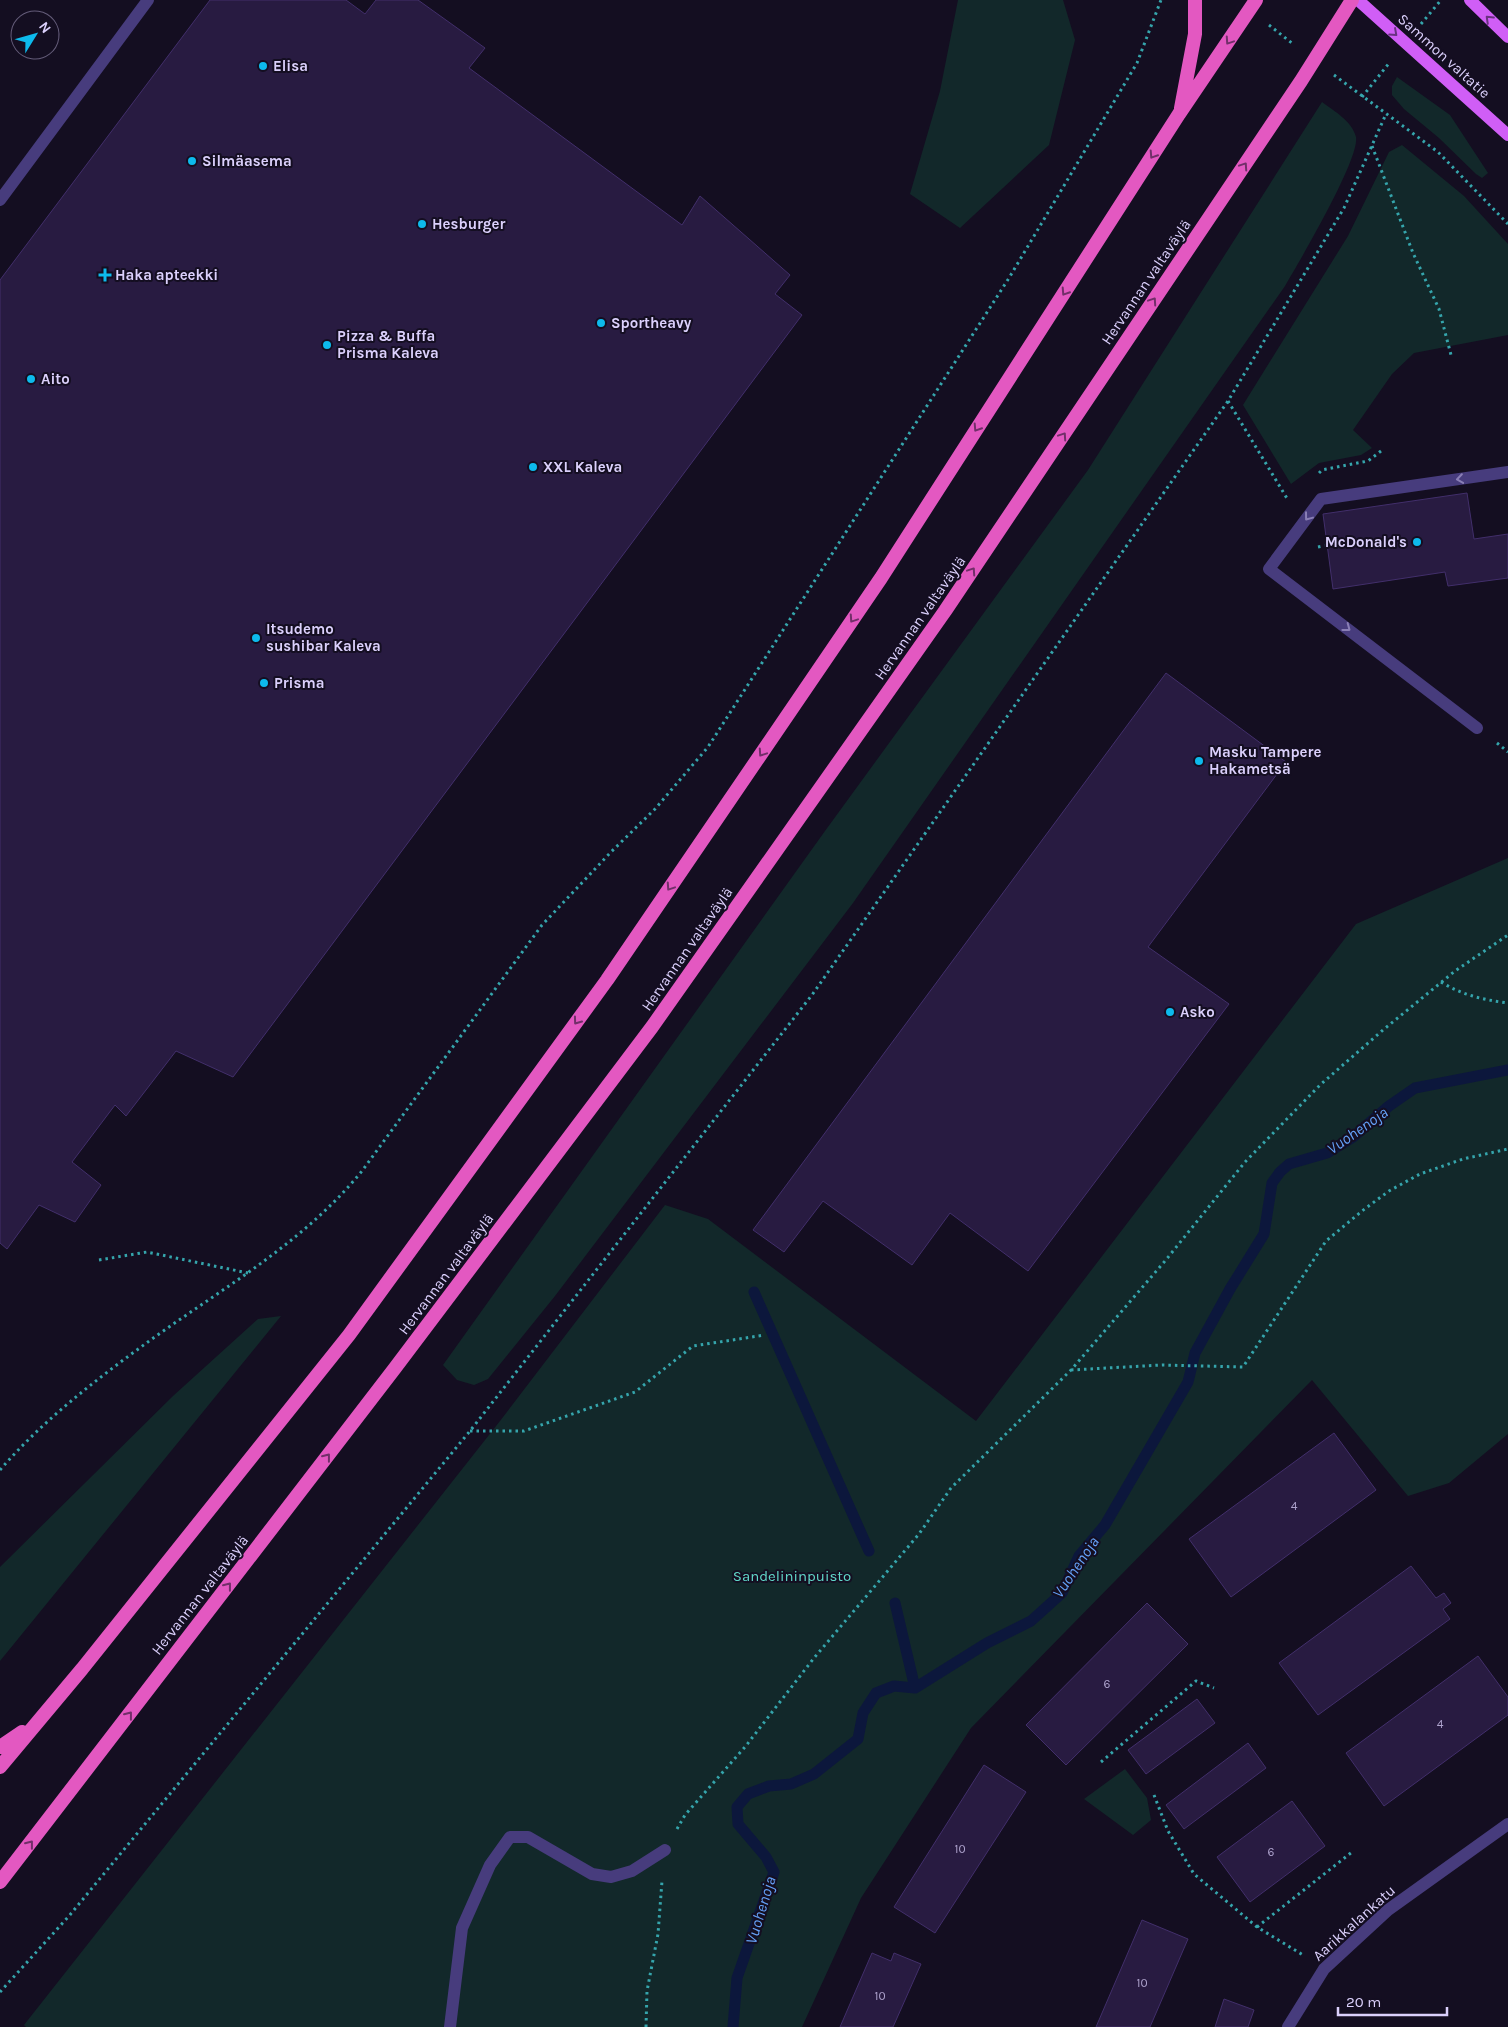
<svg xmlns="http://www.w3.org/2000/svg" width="1508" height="2027" font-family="Karla,sans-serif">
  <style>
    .green { fill: #12282a }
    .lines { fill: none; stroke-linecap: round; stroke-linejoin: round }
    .stream { stroke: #0c173c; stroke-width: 11 }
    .building { fill: #281b41; stroke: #422f6b }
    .path { stroke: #35a5ac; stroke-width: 3; stroke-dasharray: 2.5 4; stroke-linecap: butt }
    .service { stroke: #473c7d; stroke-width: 12 }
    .minor { stroke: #473c7d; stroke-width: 12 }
    .primary { stroke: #d05ef6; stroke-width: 12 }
    .trunk { stroke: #e358c1; stroke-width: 14 }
    .oneway { stroke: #693281 }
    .oneway2 { stroke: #712f69 }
    .oneway3 { stroke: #8a7fb6 }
    .poi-dot { fill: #0dbaec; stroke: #140e21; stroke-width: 2 }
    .labels { text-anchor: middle; stroke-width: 4; stroke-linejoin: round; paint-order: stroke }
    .number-label { font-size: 12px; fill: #aea3cd }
    .street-label { font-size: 15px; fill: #dbd0fc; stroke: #140e21 }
    .poi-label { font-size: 15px; font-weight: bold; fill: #dbd0fc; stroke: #140e21; text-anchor: start }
    .park-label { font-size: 15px; fill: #61d8c9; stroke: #140e21 }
    .water-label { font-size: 16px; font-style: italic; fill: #64a0f7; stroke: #140e21 }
  </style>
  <rect width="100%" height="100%" fill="#140e21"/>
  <path class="green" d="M958 0H1063L1075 40 1049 145 960 228 910 194 940 91Z
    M1397 77 1450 115 1488 173 1482 178 1476 174 1439 138 1404 109 1392 95V86Z
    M1322 102C1334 111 1352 121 1356 137 1360 159 1299 262 1285 286L853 903 555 1296 488 1379 474 1385 457 1380 443 1365 825 831 1088 470Z
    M1402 145 1464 196 1508 244V335L1414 353 1392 374 1353 430 1372 448 1361 455 1319 463 1291 484 1243 405 1348 236 1389 152Z
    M1508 858V1434L1449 1483 1408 1496 1312 1380 971 1728 861 1898 802 2027H26L24 2025 500 1421 665 1205 708 1219 976 1421 1356 924Z
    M281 1316 0 1661V1567L173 1396 258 1319Z
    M1125 1769 1147 1798 1151 1820 1133 1835 1084 1799Z"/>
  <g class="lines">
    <path class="stream" d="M754 1292 869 1551
      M895 1603 915 1688
      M733 2027 737 1978 774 1872 766 1857 738 1824 737 1807 748 1794 769 1786 791 1784 814 1774 858 1739 863 1713 876 1693 894 1686 915 1688 987 1643 1031 1621 1062 1593 1079 1556 1105 1525 1188 1382 1195 1353 1230 1289 1264 1234 1272 1183 1280 1172 1289 1164 1327 1153 1353 1137 1389 1106 1415 1088 1508 1070"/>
  </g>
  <path class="building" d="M210 0H346L365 14 376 0H418L485 48 469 68 682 225 700 196 790 275 775 294 802 315 233 1077 176 1051 126 1116 115 1105 72 1162 101 1185 75 1222 39 1205 7 1249 0 1243V280Z
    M1467 493 1474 539 1508 534V578L1448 586 1445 572 1333 589 1323 514Z
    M1166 673 1286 762 1148 947 1229 1004 1028 1271 950 1213 912 1265 823 1201 784 1252 753 1230Z
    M1334 1433 1376 1490 1231 1597 1189 1539Z
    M1411 1566 1436 1598 1444 1593 1451 1603 1443 1609 1450 1619 1318 1715 1279 1663Z
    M1147 1603 1188 1644 1066 1765 1026 1725Z
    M1478 1656 1508 1697V1715L1384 1806 1346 1753Z
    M1197 1699 1215 1723 1146 1774 1128 1750Z
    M1248 1743 1266 1768 1184 1829 1166 1805Z
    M984 1765 1026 1792 935 1933 894 1907Z
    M1292 1801 1325 1846 1250 1902 1217 1857Z
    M1142 1920 1188 1939 1150 2027H1096Z
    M872 1953 891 1961 894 1953 921 1964 893 2027H840Z
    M1224 1999 1254 2010 1248 2027H1215Z"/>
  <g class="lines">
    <path class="path" d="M1421 24 1441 0
      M1269 25 1293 44
      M1334 75 1438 152 1508 224
      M1362 97 1390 62
      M1372 146 1413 253 1439 309 1451 355
      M1228 401 1288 500
      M1319 473 1322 470 1368 461 1381 451
      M1318 547 1327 545
      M1497 743 1508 752
      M1441 982C1462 995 1484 1000 1508 1003
      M99 1260 147 1252 248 1273
      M1071 1370 1162 1365 1243 1367 1326 1241 1362 1211 1389 1191 1420 1174 1463 1159 1508 1149
      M470 1431H524L635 1392 693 1346 765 1335
      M0 1470C43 1420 98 1378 152 1339 226 1286 304 1242 362 1171L542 925 611 852 655 809 708 747 1009 278 1137 63 1161 0
      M1101 1762 1196 1681 1214 1688
      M1154 1795 1168 1831 1194 1874 1257 1927 1303 1955
      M677 1829 685 1815 745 1747 814 1658 919 1534 951 1488 1071 1370 1165 1261 1245 1162 1320 1085 1383 1030 1455 971 1508 935
      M1257 1927 1352 1852
      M0 1992 69 1916 470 1431 812 995 1228 401 1344 208 1386 114
      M646 2027 647 1991 658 1934 662 1881"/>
    <path class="service" d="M0 200 148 0
      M1477 728 1269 569 1321 499 1508 472
      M450 2027 462 1928 490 1865 510 1837H528L592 1874 611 1877 632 1871 665 1850"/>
    <path class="minor" d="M1288 2027 1324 1969 1388 1910 1508 1824"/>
    <path class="primary" d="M1358 0 1508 135
      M1470 0 1508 37"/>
    <path class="trunk" d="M1181 108 1195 34V0
      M0 1747 22 1732
      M0 1767 82 1669 349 1335 607 980 881 578 1179 114 1256 0
      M0 1882 395 1368 652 1027 945 611 1301 81 1352 0"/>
  </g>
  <defs><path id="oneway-chevron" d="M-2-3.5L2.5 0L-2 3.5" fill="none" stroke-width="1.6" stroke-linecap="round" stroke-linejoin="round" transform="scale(1.25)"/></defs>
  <g class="oneway">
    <use href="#oneway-chevron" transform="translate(1489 19) rotate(-136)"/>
    <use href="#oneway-chevron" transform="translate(1394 33) rotate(42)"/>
  </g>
  <g class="oneway2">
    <use href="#oneway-chevron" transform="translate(1229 41) rotate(124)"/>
    <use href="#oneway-chevron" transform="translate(1153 155) rotate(123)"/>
    <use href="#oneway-chevron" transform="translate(1244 166) rotate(-56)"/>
    <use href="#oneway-chevron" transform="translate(1065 292) rotate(123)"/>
    <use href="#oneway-chevron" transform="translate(1153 301) rotate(-56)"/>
    <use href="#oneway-chevron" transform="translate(977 428) rotate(123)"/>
    <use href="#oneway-chevron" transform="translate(1063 436) rotate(-56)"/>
    <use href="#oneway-chevron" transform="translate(972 571) rotate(-56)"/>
    <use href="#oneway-chevron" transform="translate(853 619) rotate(124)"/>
    <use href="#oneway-chevron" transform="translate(762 753) rotate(124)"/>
    <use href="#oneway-chevron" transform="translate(670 887) rotate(124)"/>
    <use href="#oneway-chevron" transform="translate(577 1021) rotate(126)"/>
    <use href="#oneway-chevron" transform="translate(327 1457) rotate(-52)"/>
    <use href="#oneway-chevron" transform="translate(228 1586) rotate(-52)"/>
    <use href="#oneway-chevron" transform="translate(129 1715) rotate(-52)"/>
    <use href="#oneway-chevron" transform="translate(30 1844) rotate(-52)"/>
  </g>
  <g class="oneway3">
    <use href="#oneway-chevron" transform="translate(1460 479) rotate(172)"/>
    <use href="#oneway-chevron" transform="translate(1308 517) rotate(127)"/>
    <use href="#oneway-chevron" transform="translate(1347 628) rotate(37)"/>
  </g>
  <g class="poi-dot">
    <circle cx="263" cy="66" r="5"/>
    <circle cx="192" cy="161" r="5"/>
    <circle cx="422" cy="224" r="5"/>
    <path d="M102.5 267.5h5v5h5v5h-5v5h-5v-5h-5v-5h5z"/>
    <circle cx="601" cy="323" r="5"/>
    <circle cx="327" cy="345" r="5"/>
    <circle cx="31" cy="379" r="5"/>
    <circle cx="533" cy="467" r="5"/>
    <circle cx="1417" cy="542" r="5"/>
    <circle cx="256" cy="638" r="5"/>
    <circle cx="264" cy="683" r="5"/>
    <circle cx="1199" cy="761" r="5"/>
    <circle cx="1170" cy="1012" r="5"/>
  </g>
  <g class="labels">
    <g class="number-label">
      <text x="1294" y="1510">4</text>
      <text x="1107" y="1688">6</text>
      <text x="1440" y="1728">4</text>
      <text x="960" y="1853">10</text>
      <text x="1271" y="1856">6</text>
      <text x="1142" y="1987">10</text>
      <text x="880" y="2000">10</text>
    </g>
    <g class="street-label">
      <text transform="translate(1444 56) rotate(42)" y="5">Sammon valtatie</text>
      <text transform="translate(1146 282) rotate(-56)" y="5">Hervannan valtaväylä</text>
      <text transform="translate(920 618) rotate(-55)" y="5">Hervannan valtaväylä</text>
      <text transform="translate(687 949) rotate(-55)" y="5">Hervannan valtaväylä</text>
      <text transform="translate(446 1274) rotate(-53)" y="5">Hervannan valtaväylä</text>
      <text transform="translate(200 1595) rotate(-52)" y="5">Hervannan valtaväylä</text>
      <text transform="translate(1354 1923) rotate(-42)" y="5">Aarikkalankatu</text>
    </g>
    <g class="poi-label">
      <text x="273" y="71">Elisa</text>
      <text x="202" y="166">Silmäasema</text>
      <text x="432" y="229">Hesburger</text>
      <text x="115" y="280">Haka apteekki</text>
      <text x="611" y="328">Sportheavy</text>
      <text x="337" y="341">Pizza &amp; Buffa<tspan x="337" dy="17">Prisma Kaleva</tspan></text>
      <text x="41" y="384">Aito</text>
      <text x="543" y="472">XXL Kaleva</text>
      <text x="1407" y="547" text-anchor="end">McDonald's</text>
      <text x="266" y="634">Itsudemo<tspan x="266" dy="17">sushibar Kaleva</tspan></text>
      <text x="274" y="688">Prisma</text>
      <text x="1209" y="757">Masku Tampere<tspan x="1209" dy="17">Hakametsä</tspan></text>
      <text x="1180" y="1017">Asko</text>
    </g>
    <g class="park-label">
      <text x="792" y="1581">Sandelininpuisto</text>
    </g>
    <g class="water-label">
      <text transform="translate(1357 1130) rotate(-35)" y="6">Vuohenoja</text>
      <text transform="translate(1075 1567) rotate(-56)" y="6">Vuohenoja</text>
      <text transform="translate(760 1910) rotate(-73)" y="6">Vuohenoja</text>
    </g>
  </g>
  <g transform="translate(35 35) rotate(53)"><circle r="24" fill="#140e21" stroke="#645c79"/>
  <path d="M0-4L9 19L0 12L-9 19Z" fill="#0dbaec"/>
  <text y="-8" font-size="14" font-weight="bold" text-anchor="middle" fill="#dbd0fc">N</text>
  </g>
  <path d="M1338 2007v8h109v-8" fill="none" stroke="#dbd0fc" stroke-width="2.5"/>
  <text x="1346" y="2007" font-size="15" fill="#dbd0fc" stroke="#140e21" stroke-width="4" paint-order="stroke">20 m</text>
</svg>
